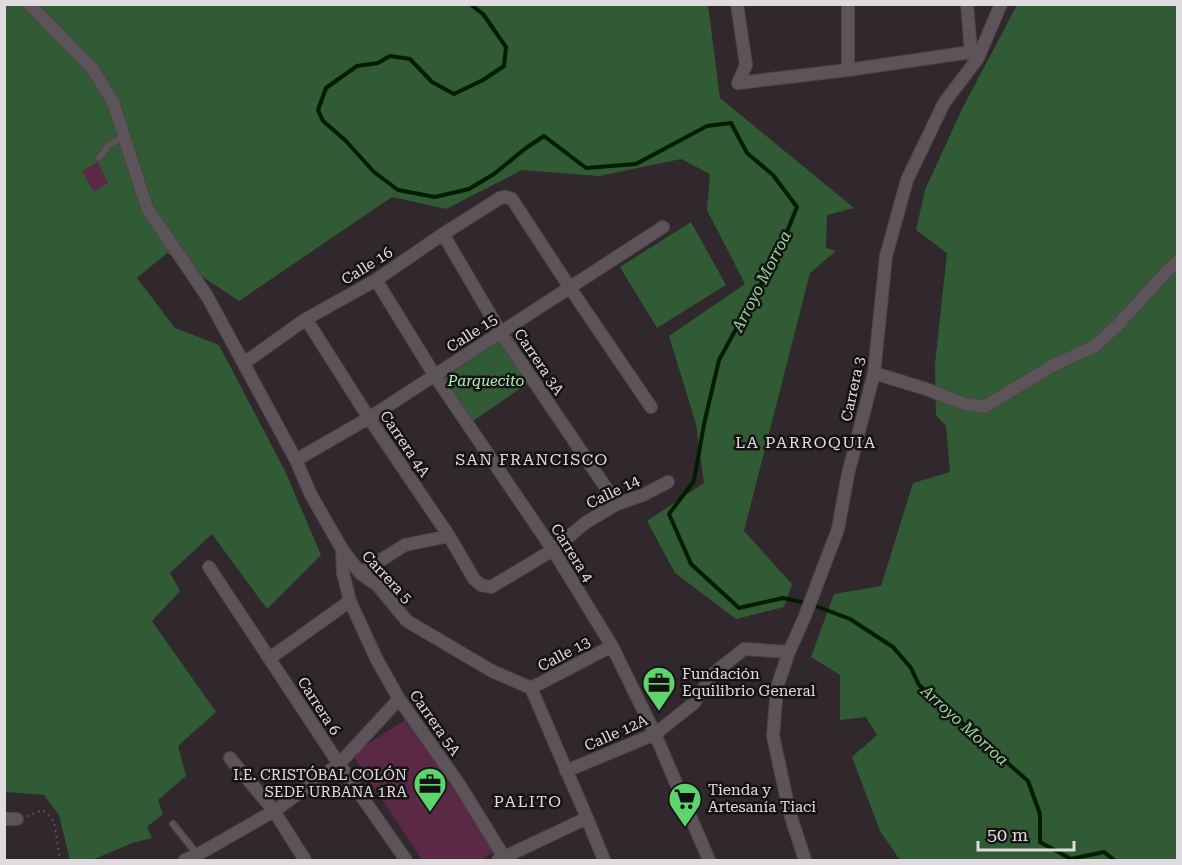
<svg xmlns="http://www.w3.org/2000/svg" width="1182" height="865" font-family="'Roboto Serif',serif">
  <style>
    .green { fill: #305b34 }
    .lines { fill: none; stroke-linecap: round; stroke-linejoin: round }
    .stream { stroke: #001d02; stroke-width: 4 }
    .building { fill: #5b2946 }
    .service-casing { stroke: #4c4549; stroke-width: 8 }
    .minor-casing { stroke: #4c4549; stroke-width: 14 }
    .path { stroke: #676064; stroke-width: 2; stroke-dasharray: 1.5 4.5; stroke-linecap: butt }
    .service { stroke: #5d5459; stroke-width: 6 }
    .minor { stroke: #5d5459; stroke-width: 12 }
    .labels { text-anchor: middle; stroke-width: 5; stroke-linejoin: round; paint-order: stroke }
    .street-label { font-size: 15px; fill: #e0dbde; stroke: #151213 }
    .park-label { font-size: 15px; font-style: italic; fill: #aef4b2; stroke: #151213 }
    .poi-label { font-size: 15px; fill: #e0dbde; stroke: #151213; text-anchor: start }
    .water-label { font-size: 16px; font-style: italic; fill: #95db9a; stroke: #151213 }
    .neighbourhood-label { font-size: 16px; letter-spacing: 1.5px; fill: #e0dbde; stroke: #151213 }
  </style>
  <rect width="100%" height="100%" fill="#30282c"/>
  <path class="green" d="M4 5H708L720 98 854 208 827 215 826 248 836 251 810 273 744 531 792 584 784 607 736 619 675 573 647 521 704 483 696 424 669 336 745 284 707 210 710 174 681 159 599 176 522 170 446 209 392 197 239 301 167 253 137 278 175 328 219 345 285 471 321 555 267 609 212 534 170 573 180 591 152 621 216 712 178 746 186 776 158 800 163 814 147 827 152 838 132 843 92 860H70L59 815 44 795 5 792Z
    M1017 5H1177V860H900L880 831 852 757 877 735 866 717 840 720V675L811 657 834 594 881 586 913 483 950 472 946 426 936 415 935 364 947 253 916 230 925 190 962 109Z
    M691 222 726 285 657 328 620 267Z
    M503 339 531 381 473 421 443 378Z"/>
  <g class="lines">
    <path class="stream" d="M470 4 483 14 506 47 504 66 483 80 454 94 432 82 410 59 390 56 378 63 357 66 326 88 318 110 323 121 345 140 374 172 398 190 435 197 469 189 494 174 526 148 544 136 586 168 636 164 707 126 731 123 747 153 773 175 797 207 780 249 719 360 704 424 694 481 669 514 691 564 739 608 783 598 806 603
      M813 605 850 619 893 647 911 668 919 685 1028 781 1040 814V842L1071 859 1104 852 1114 860"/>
  </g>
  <path class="building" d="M98 162 108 183 94 192 82 171Z
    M405 720 444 774 494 852 480 860H422L352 754Z"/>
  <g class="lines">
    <g class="service-casing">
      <path id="service" d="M99 158 109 145 123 137
        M173 824 197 854"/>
    </g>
    <g class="minor-casing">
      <path id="minor" d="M29 4 92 68 113 102 147 208 207 296 296 460 311 495 342 549 360 573 378 586 407 621 492 671 531 688 587 818 604 860
        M737 4 746 65 738 83 848 70 971 52 978 58
        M967 4 971 52
        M848 70V4
        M443 234 501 333 617 504
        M376 280 435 376 553 550 612 646 655 734 709 860
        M306 319 369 418 449 536 474 579 481 585 491 587 553 550 585 523 617 504 643 495 668 482
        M244 363 306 319 376 280 443 234 500 198 506 197 512 199 570 288 651 407
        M874 373 926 389 965 404 984 407 1054 365 1095 346 1117 326 1166 272 1178 261
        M296 460 369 418 663 227
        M342 549 343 573 350 601 376 658 399 699 459 784 504 857
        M209 567 339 764 406 860
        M360 573 405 545 449 536
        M270 658 350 601
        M531 688 612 646
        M230 758 274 811 305 860
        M566 771 655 734 694 703 713 674 744 649 789 652
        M4 819H17
        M185 860 197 855 274 811 339 764 399 699
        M498 860 587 818
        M805 860 790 814 773 736 777 687 789 652 805 616 838 529 848 474 874 373 886 256 907 180 944 103 978 58 1001 4"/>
    </g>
    <path class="path" d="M27 816 43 810 54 821 60 860"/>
    <use href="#service" class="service"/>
    <use href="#minor" class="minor"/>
  </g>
  <defs>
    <g id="office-pin" transform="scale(1.725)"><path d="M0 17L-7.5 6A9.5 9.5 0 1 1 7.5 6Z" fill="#5dd56d" stroke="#151213"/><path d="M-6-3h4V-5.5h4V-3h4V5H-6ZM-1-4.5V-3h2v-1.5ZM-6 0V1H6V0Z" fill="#111"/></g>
    <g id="supermarket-pin" transform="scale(1.725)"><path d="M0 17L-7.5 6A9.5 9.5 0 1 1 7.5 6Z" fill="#5dd56d" stroke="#151213"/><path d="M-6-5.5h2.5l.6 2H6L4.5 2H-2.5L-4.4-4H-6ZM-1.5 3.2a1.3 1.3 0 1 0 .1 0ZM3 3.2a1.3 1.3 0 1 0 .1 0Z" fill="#111"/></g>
  </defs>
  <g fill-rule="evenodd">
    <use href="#office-pin" x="659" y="683"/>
    <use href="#office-pin" x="430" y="784"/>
    <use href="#supermarket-pin" x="685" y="799"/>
  </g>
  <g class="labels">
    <g class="street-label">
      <text transform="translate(367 266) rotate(-32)" y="5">Calle 16</text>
      <text transform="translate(472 333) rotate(-33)" y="5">Calle 15</text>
      <text transform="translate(539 362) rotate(56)" y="5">Carrera 3A</text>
      <text transform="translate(853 389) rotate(-78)" y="5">Carrera 3</text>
      <text transform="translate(405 444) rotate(56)" y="5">Carrera 4A</text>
      <text transform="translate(613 492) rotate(-26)" y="5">Calle 14</text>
      <text transform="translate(572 553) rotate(58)" y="5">Carrera 4</text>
      <text transform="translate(387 577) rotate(47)" y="5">Carrera 5</text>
      <text transform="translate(564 654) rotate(-28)" y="5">Calle 13</text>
      <text transform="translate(319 706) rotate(57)" y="5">Carrera 6</text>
      <text transform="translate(435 723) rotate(55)" y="5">Carrera 5A</text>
      <text transform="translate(616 733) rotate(-24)" y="5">Calle 12A</text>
    </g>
    <g class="park-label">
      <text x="486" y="386">Parquecito</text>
    </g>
    <g class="poi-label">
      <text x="682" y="679">Fundación<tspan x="682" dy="17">Equilibrio General</tspan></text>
      <text x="407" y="780" text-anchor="end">I.E. CRISTÓBAL COLÓN<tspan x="407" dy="17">SEDE URBANA 1RA</tspan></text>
      <text x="708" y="795">Tienda y<tspan x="708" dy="17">Artesanía Tiaci</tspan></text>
    </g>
    <g class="water-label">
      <text transform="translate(761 281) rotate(-63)" y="6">Arroyo Morroa</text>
      <text transform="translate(965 725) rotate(42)" y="6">Arroyo Morroa</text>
    </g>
    <g class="neighbourhood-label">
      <text x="806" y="448">LA PARROQUIA</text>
      <text x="532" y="465">SAN FRANCISCO</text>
      <text x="528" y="807">PALITO</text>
    </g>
  </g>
  <rect width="1182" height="865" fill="none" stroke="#e0dbde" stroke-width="12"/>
  <path d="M978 841v9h96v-9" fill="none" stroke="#e0dbde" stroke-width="3"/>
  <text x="987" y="841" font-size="18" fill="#e0dbde" stroke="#151213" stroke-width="4.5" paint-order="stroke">50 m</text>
</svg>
